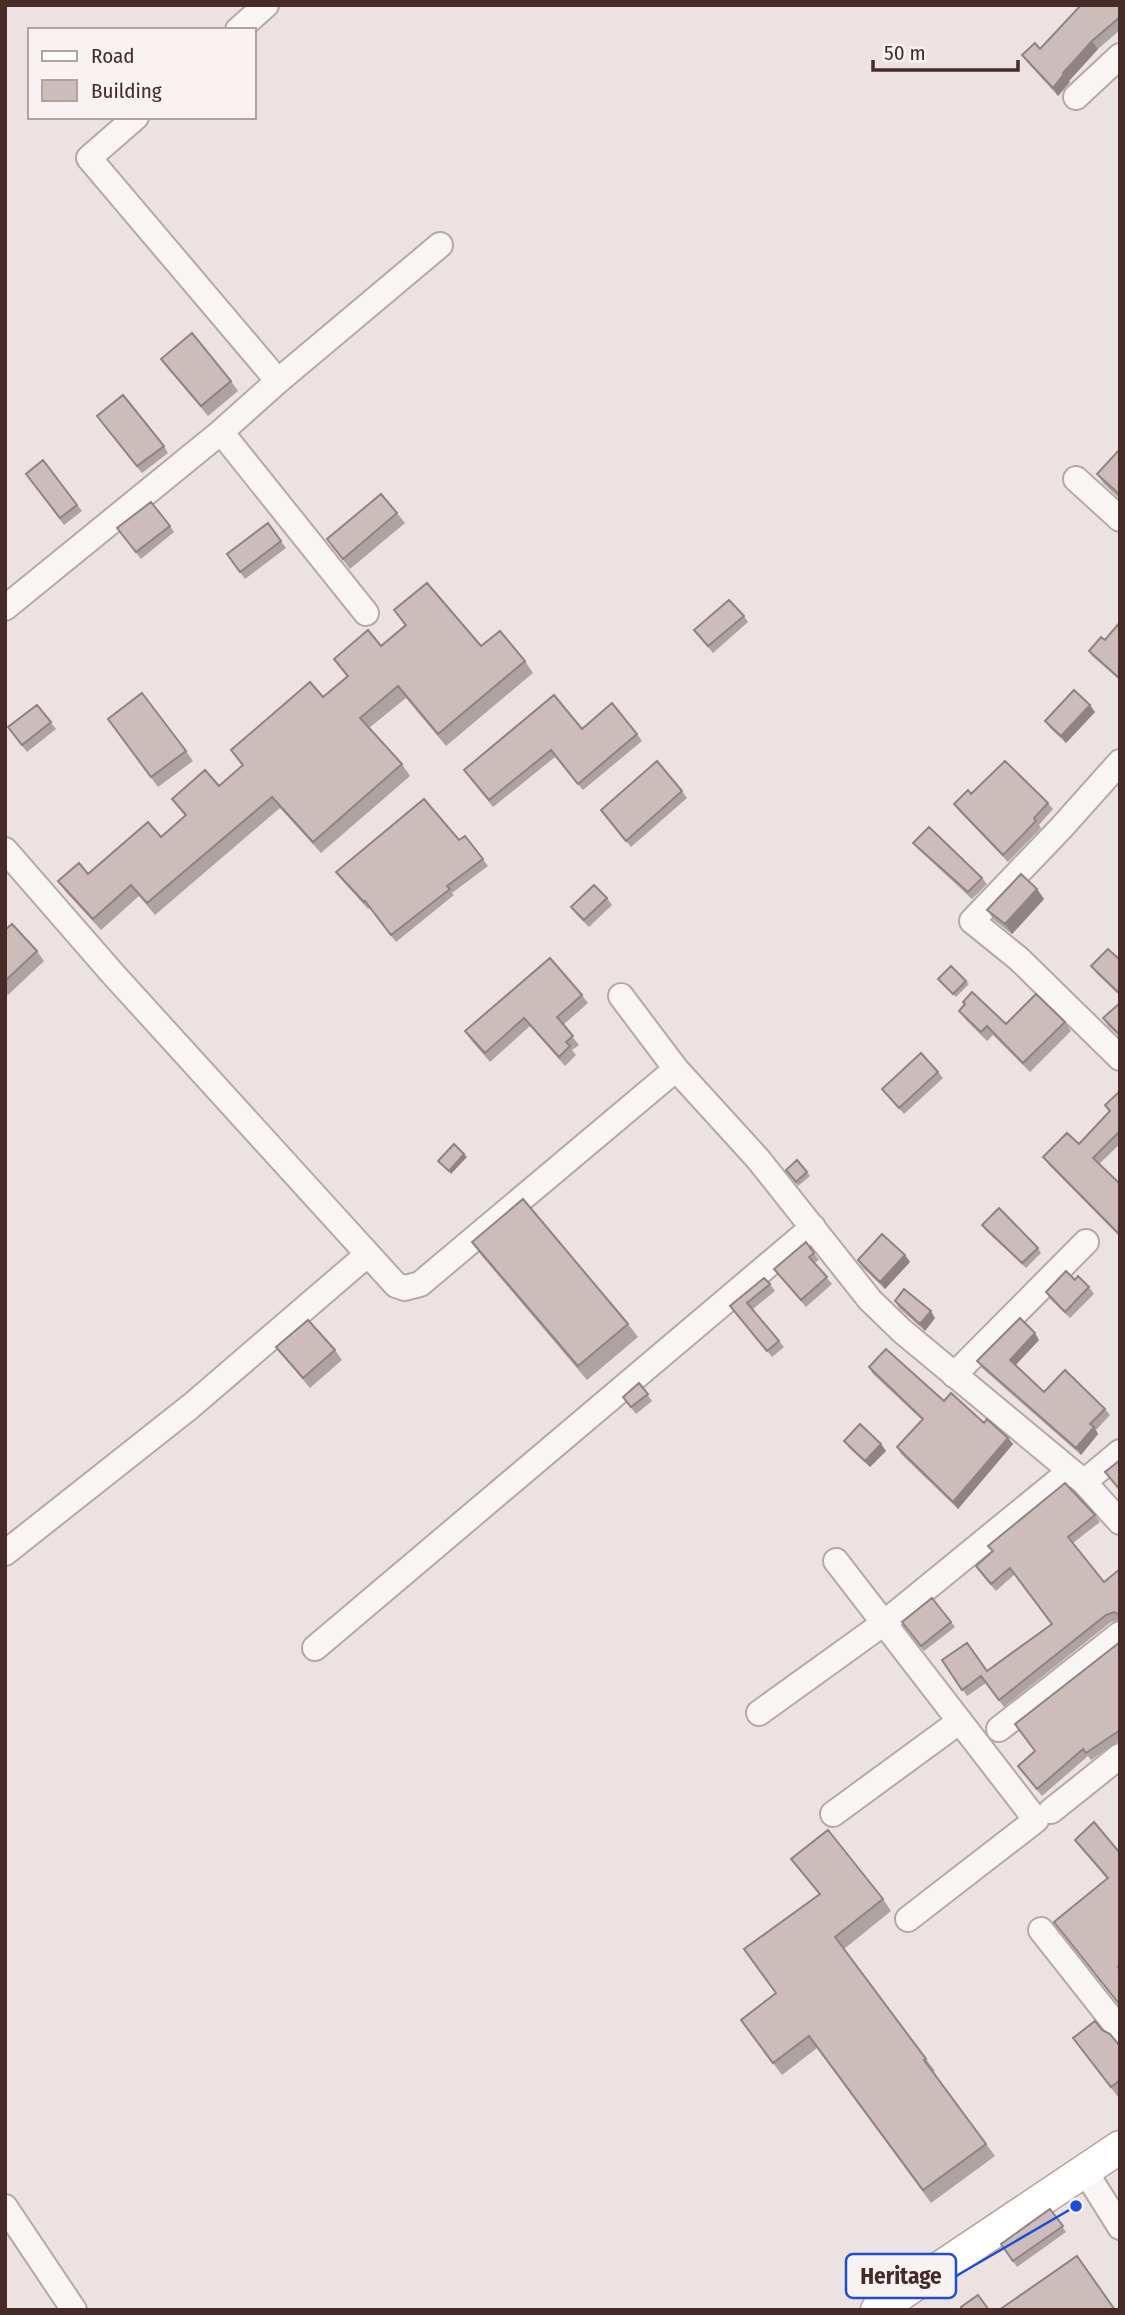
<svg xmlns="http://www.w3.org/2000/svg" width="1125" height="2315" font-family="'Fira Sans Condensed',sans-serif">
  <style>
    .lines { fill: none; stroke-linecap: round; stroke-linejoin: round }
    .minor-casing { stroke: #b7a7a6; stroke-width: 28 }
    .major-casing { stroke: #b9a19f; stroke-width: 35 }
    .minor { stroke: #f9f5f5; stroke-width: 24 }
    .major { stroke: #fff; stroke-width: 32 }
    .wall { fill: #afa3a1 }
    .shaded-wall { fill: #8f8483 }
    .building { fill: #ccbdbb; stroke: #8f8483; stroke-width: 2 }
    .leader { fill: none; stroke: #1d4ed8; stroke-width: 2.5 }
    .callout-dot { fill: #1d4ed8; stroke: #f9f2f2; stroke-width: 2.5 }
    .callout { fill: #f9f2f2; stroke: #1d4ed8; stroke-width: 2.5 }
    .callout-label { font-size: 23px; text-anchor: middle; font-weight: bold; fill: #462b28 }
  </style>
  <rect width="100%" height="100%" fill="#ece2e2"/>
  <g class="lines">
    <g class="minor-casing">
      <path id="minor" d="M238 30 266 5
        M1076 97 1120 56
        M136 117 89 158 278 381
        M221 432 366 613
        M1076 479 1120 519
        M5 608 221 432 278 381 440 245
        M1120 762 1062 827 972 921 1019 959 1120 1058
        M5 850 113 974 396 1285 405 1288 420 1284 676 1069
        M621 996 676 1069 758 1159 870 1300 902 1331 1084 1482 1120 1452
        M954 1375 1086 1242
        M1084 1482 1120 1522
        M5 1553 191 1406 368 1254
        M836 1561 1036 1820 908 1919
        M315 1648 813 1227
        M759 1713 884 1623 1070 1471
        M999 1729 1120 1634
        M1051 1811 1120 1756
        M833 1814 960 1721
        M1041 1930 1120 2030
        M1085 2171 1120 2227
        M5 2207 74 2310"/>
    </g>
    <g class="major-casing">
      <path id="major" d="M877 2310 1120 2147"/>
    </g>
    <use href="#minor" class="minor"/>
    <use href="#major" class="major"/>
  </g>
  <path class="wall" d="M1120 5V30L1098 49 1069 81 1070 82 1058 96 1028 63 1022 55 1040 49Z
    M161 359 231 381 238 391 208 416Z
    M101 422 164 446 168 453 142 473Z
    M1120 449V499L1104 484 1097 474Z
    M43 460 82 511 64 525 26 474Z
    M397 513 405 523 350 569 327 539Z
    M268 523 286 548 245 579 227 554Z
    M170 526 174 532 141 559 122 535Z
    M394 610 481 646 525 661 533 673 446 746 406 698 369 728 402 764 410 776 321 853 280 808 155 915 139 896 101 930 66 892 58 881 88 874 161 837 185 816 172 799 219 786 242 766 231 750 323 697 347 677 334 659 381 646 405 626Z
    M744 616 748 622 713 653 694 630Z
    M1120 622V680L1092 656 1089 651 1105 640Z
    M37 705 56 729 27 752 8 727Z
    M1095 712 1066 743 1050 728 1045 721Z
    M115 729 186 751 193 761 158 787Z
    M582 729 637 734 642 741 583 790 555 757 493 807 464 770Z
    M682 791 687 798 631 847 601 810Z
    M971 794 1048 803 1053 809 1039 825 1041 828 1008 862 959 811 954 804Z
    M465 836 488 866 452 893 454 895 396 942 370 908 368 909 341 879 336 872 459 840Z
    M913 843 982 878 987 884 972 899 918 849Z
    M1037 889 1044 899 1012 934 994 920 987 910Z
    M607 898 612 905 589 927 576 914 571 907Z
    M5 930 37 951 44 961 8 995 5 993Z
    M1120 960V996L1097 974 1091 966Z
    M938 979 966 981 969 984 956 997Z
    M582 995 588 1003 563 1025 579 1045 572 1050 576 1055 565 1066 530 1026 490 1062 471 1040 465 1031Z
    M963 1002 1006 1024 1065 1022 1071 1031 1030 1072 993 1035 987 1041 966 1020 959 1011 965 1005Z
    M1120 1003V1037L1108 1026 1103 1018Z
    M938 1072 943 1078 904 1114 882 1089Z
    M1120 1091V1144L1099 1164 1120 1184V1237L1049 1165 1043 1157 1079 1144 1110 1112 1105 1105Z
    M786 1170 807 1172 810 1176 798 1186Z
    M982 1225 1038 1248 1041 1253 1026 1268 986 1231Z
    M472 1242 628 1324 638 1337 587 1380 481 1255Z
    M806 1242 819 1260 814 1263 832 1284 806 1307 774 1269Z
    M905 1255 910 1262 885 1289 862 1267 858 1260Z
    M1075 1280 1089 1287 1094 1294 1070 1318 1050 1299 1046 1292Z
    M770 1284 775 1291 753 1309 784 1347 772 1357 730 1306Z
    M895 1301 935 1318 925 1331 899 1308Z
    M1039 1340 1015 1365 1044 1392 1105 1409 1110 1415 1096 1430 1098 1434 1081 1455 982 1368 977 1361Z
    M276 1347 335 1350 342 1360 310 1388 284 1357Z
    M869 1367 944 1401 984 1423 1008 1438 1013 1444 958 1509 901 1454 897 1447 922 1420 873 1374Z
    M639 1383 652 1401 636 1414 623 1397Z
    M845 1441 881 1444 886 1451 870 1467 849 1448Z
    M1095 1515 1100 1522 1073 1543 1104 1582 1120 1569V1620L1111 1622 1004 1707 986 1683 967 1696 942 1660 987 1671 1051 1624 1015 1574 996 1591 980 1572 976 1566 992 1551 988 1546Z
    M932 1598 955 1627 924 1651 902 1622Z
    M1120 1642V1740L1091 1760 1088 1756 1042 1796 1018 1766 1035 1751Z
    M1075 1840 1120 1853V2006L1054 1922 1107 1879Z
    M791 1859 883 1899 891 1911 844 1949 926 2059 935 2071 933 2072 995 2156 931 2203 817 2048 782 2075 741 2020 776 1993 819 1894Z
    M1102 2030 1120 2046V2096L1118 2097 1073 2038Z
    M1050 2209 1066 2232 1017 2267 1001 2244Z"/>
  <path class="shaded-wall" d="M1092 41 1098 49 1069 81 1070 82 1058 96 1053 88 1063 73Z
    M1090 705 1095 712 1066 743 1061 736Z
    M1037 889 1044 899 1012 934 1005 924Z
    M464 1154 467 1157 451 1174 449 1171Z
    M905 1255 910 1262 885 1289 880 1282Z
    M931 1311 935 1318 925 1331 920 1324Z
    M1035 1333 1039 1340 1014 1367 1010 1360Z
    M1094 1427 1098 1434 1081 1455 1076 1448Z
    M1008 1438 1013 1444 958 1509 953 1502Z
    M881 1444 886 1451 870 1467 865 1461Z"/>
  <path class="building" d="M1081 5H1120V17L1092 41 1063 73 1064 74 1053 88 1022 55 1035 43 1040 49Z
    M192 333 231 381 201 406 161 359Z
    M123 395 164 446 137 466 97 416Z
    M1120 449V495L1097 474Z
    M43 460 77 505 60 518 26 474Z
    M381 494 397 513 343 559 327 539Z
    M151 502 170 526 136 552 117 528Z
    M268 523 281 541 240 572 227 554Z
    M427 583 481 646 500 631 525 661 438 734 398 686 360 718 402 764 313 842 272 797 147 903 131 885 93 919 58 881 79 863 88 874 148 822 161 837 186 815 172 799 205 770 219 786 243 765 231 750 310 682 323 697 348 676 334 659 368 630 381 646 406 625 394 610Z
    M729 600 744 616 708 646 694 630Z
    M1120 622V675L1118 677 1089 651 1101 637 1105 640Z
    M1074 690 1090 705 1061 736 1045 721Z
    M142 693 186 751 151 777 108 719Z
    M554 695 582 729 612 703 637 734 578 784 551 750 489 800 464 770Z
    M37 705 51 722 22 745 8 727Z
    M657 761 682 791 626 841 601 810Z
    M1005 761 1048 803 1034 818 1036 821 1003 855 954 804 968 790 971 794Z
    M424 799 459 840 465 836 483 859 447 886 450 889 391 935 365 901 364 902 336 872Z
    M929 827 982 878 968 892 913 843Z
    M1021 874 1037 889 1005 924 987 910Z
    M594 885 607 898 584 920 571 907Z
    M12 924 37 951 5 981V930Z
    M1108 949 1120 960V994L1091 966Z
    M550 958 582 995 557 1017 573 1036 566 1042 570 1046 559 1057 524 1018 485 1053 465 1031Z
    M951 966 966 981 953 994 938 979Z
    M972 992 1006 1024 1036 994 1065 1022 1023 1063 987 1026 981 1032 959 1011 965 1004 963 1002Z
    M1120 1003V1035L1103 1018Z
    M921 1053 938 1072 899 1108 882 1089Z
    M1120 1091V1131L1093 1158 1120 1184V1235L1043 1157 1067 1133 1079 1144 1110 1111 1105 1105Z
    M454 1144 464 1154 449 1171 438 1161Z
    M797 1160 807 1172 796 1182 786 1170Z
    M523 1199 628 1324 578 1366 472 1242Z
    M999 1208 1038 1248 1022 1263 982 1225Z
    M882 1234 905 1255 880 1282 858 1260Z
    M806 1242 814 1253 809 1257 827 1277 801 1300 774 1269Z
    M1066 1271 1075 1280 1078 1276 1089 1287 1065 1312 1046 1292Z
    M764 1278 770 1284 747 1303 779 1341 767 1351 730 1306Z
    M904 1289 931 1311 920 1324 895 1301Z
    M1020 1318 1035 1333 1010 1360 1044 1392 1065 1370 1105 1409 1090 1424 1094 1427 1076 1448 977 1361Z
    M308 1320 335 1350 303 1378 276 1347Z
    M886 1349 944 1401 951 1393 984 1423 987 1419 1008 1438 953 1502 897 1447 923 1419 869 1367Z
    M639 1383 648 1394 631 1407 623 1397Z
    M860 1424 881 1444 865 1461 844 1441Z
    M1120 1460V1490L1105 1472Z
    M1065 1483 1095 1515 1068 1537 1104 1582 1120 1569V1615L1114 1612 1106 1615 999 1700 981 1676 962 1690 942 1660 967 1643 987 1671 1052 1624 1010 1568 991 1584 976 1566 993 1551 988 1546Z
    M932 1598 951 1622 921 1646 902 1622Z
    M1120 1642V1730L1086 1753 1083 1749 1037 1789 1018 1766 1035 1751 1015 1724Z
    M1094 1822 1120 1853V1965L1118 1967 1120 1969V2005L1054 1922 1108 1878 1075 1840Z
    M828 1830 883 1899 835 1937 926 2059 924 2060 986 2144 923 2190 809 2036 773 2063 741 2020 776 1993 744 1949 820 1894 791 1859Z
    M1095 2021 1102 2030 1110 2034 1120 2046V2080L1111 2087 1073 2038Z
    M1050 2209 1063 2226 1013 2261 1001 2244Z
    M1077 2256 1115 2310H999Z
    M978 2295 989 2310H963L961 2307Z"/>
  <path class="leader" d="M1076 2206L956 2276"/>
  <circle class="callout-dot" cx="1076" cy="2206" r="7"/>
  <rect class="callout" x="846" y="2254" width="110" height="44" rx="7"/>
  <g class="callout-label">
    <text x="901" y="2284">Heritage</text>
  </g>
  <rect width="1125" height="2315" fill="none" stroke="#462b28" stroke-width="14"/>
  <rect x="28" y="28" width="228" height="91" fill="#f9f2f2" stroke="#b1a2a1" stroke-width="2"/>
  <rect x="42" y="51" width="35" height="10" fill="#ffffff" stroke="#b1a2a1" stroke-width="2"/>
  <text x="91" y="63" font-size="21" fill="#462b28">Road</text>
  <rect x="42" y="80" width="35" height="21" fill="#ccbdbb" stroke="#b1a2a1" stroke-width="2"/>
  <text x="91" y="98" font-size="21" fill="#462b28">Building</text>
  <path d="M873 60v10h145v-10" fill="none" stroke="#462b28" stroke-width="3.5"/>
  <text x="884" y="60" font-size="21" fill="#462b28" stroke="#f9f2f2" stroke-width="5" paint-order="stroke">50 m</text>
</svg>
